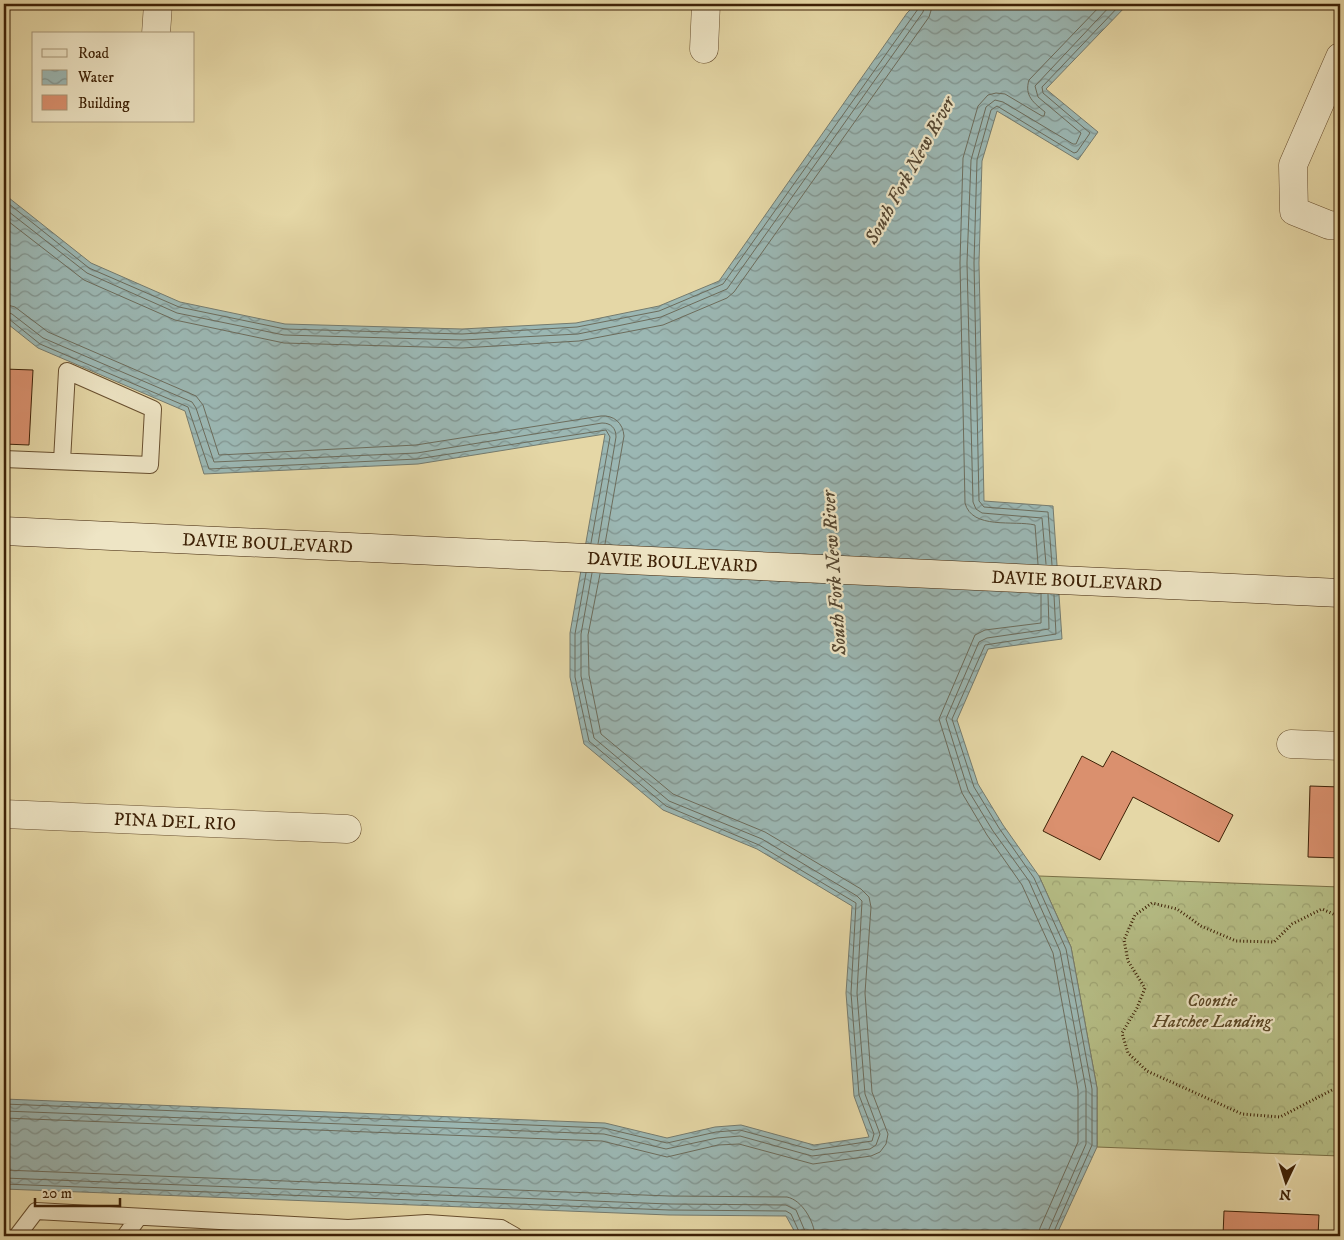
<svg xmlns="http://www.w3.org/2000/svg" width="1344" height="1240" font-family="'IM FELL DW Pica',serif">
  <style>
    .forest { fill: url(#forest-crowns); stroke: #7a7046 }
    .water { fill: url(#water-waves); stroke: #757b6e }
    .lines { fill: none; stroke-linecap: round; stroke-linejoin: round }
    .shore { stroke: #6c6c5c; stroke-width: 1 }
    .building { fill: #da906e; stroke: #3d2106 }
    .lane-casing { stroke: #674e2e; stroke-width: 18 }
    .street-casing { stroke: #674e2e; stroke-width: 29 }
    .secondary-casing { stroke: #3d2106; stroke-width: 29 }
    .path { stroke: #3d2106; stroke-width: 3; stroke-dasharray: 1 2.5; stroke-linecap: butt }
    .lane { stroke: #eee5c5; stroke-width: 16 }
    .street { stroke: #eee5c5; stroke-width: 28 }
    .secondary { stroke: #eee5c5; stroke-width: 28 }
    .labels { text-anchor: middle; stroke-width: 4.5; stroke-linejoin: round; paint-order: stroke }
    .street-label { font-size: 18px; fill: #3d2106; stroke: #eee5c5 }
    .park-label { font-size: 18px; font-style: italic; fill: #5b4826; stroke: #eee5c5 }
    .water-label { font-size: 19px; font-style: italic; fill: #544631; stroke: #eee5c5 }
  </style>
  <defs>
    <pattern id="forest-crowns" width="20" height="18" patternUnits="userSpaceOnUse" patternTransform="scale(1.25)"><rect width="20" height="18" fill="#b6be86"/><path d="M2 6a3 3 0 1 1 6 0M12 15a3 3 0 1 1 6 0" fill="none" stroke="#9da372"/></pattern>
    <pattern id="water-waves" width="16" height="10" patternUnits="userSpaceOnUse" patternTransform="scale(1.25)"><rect width="16" height="10" fill="#9bb7b3"/><path d="M0 5q4-4 8 0t8 0" fill="none" stroke="#809490"/></pattern>
  </defs>
  <rect width="100%" height="100%" fill="#e5d7a6"/>
  <filter id="stains"><feTurbulence type="fractalNoise" baseFrequency=".004" numOctaves="4"/><feColorMatrix values="0 0 0 0 .2 0 0 0 0 .09 0 0 0 0 .02 0 0 0 .5 -.17"/></filter>
  <radialGradient id="worn" r=".72"><stop offset=".6" stop-color="#630" stop-opacity="0"/><stop offset="1" stop-color="#630" stop-opacity=".3"/></radialGradient>
  <path class="forest" d="M1039 876 1340 887V1156L1097 1147V1088L1071 947Z"/>
  <path class="water" d="M916 4H1128L1046 89 1098 132 1078 160 997 111 982 161 979 263 984 501 1053 506 1062 639 988 649 957 720 978 784 1003 825 1039 876 1071 947 1097 1088V1147L1056 1236H797L786 1216 669 1215 4 1189V1099L605 1123 667 1138 715 1127 741 1125 814 1145 869 1137 854 1096 846 993 852 906 757 849 663 810 584 744 570 677V633L605 434 418 464 204 474 185 411 38 348 4 321V194L91 263 180 302 285 324 462 329 576 323 659 306 719 281 907 13Z"/>
  <g class="lines">
    <path class="shore" d="M4 200 89 268 179 307 285 329 462 334 577 327 659 311 723 284 918 9 919 4
      M4 208 87 273 177 313 284 335 463 340 578 334 661 317 727 289 923 12 925 4
      M4 218 84 280 175 320 284 343 462 348 579 341 663 325 727 298 734 292 929 17 933 4
      M4 304 15 307 48 332 196 396 203 405 219 455 416 445 601 416C614 415 623 423 624 436L605 544
      M4 311 12 314 43 338 192 402 196 408 214 462 417 453 602 423C611 423 616 428 616 437L598 544
      M4 318 9 319 40 344 188 407 209 469 417 459 606 430 610 437 591 543
      M1038 564 1035 525C1014 520 972 530 965 503L960 263 963 158 978 106 988 95 996 93 1005 94 1042 116H1044L1045 112C1034 103 1024 96 1029 80L1102 4
      M1046 564 1042 518 982 513 976 509 973 502 967 263 971 160 986 107 995 100 1003 102 1073 144H1076L1081 133 1038 97 1035 86 1112 4
      M1052 565 1048 512 984 507 979 501 974 263 977 160 991 110 997 106 1074 153 1077 152 1090 133 1043 93 1042 87 1121 4
      M4 1104 604 1128 667 1143 716 1132 740 1130 813 1150 872 1141 874 1134 859 1095 851 993 856 903 759 845 666 806 589 741 575 677V634L586 573
      M4 1111 604 1134 666 1149 717 1138 740 1136 812 1156 870 1149 876 1145 880 1134 865 1094 857 993 862 901 857 896 762 839 669 801 594 738 581 676V634L592 573
      M4 1118 602 1141 667 1157 718 1145 739 1144 813 1164 871 1156 880 1152 886 1144 888 1134 872 1092 865 993 871 907 869 897 861 889 765 832 673 794 601 734 589 675 588 635 600 574
      M4 1170 669 1196 787 1197C802 1200 814 1221 815 1236
      M4 1178 669 1204 786 1205 796 1210 807 1236
      M4 1184 669 1210 786 1211 791 1214 801 1236
      M1038 1236 1040 1228 1078 1142V1090L1053 953 1022 885 987 835 962 793 939 719 975 635 985 630 1041 623V594
      M1046 1236 1086 1144V1089L1060 951 1029 881 993 831 968 790 946 719 979 642 987 638 1049 629 1048 594
      M1052 1236 1092 1145V1089L1066 949 1034 878 999 828 974 787 952 719 985 645 1056 634 1054 595"/>
  </g>
  <path class="building" d="M4 369 33 370 29 445 4 444Z
    M1112 751 1233 815 1219 842 1133 797 1100 860 1043 831 1082 756 1103 767Z
    M1310 786 1340 787V858L1308 857Z
    M1224 1211 1319 1215 1318 1236H1223Z"/>
  <g class="lines">
    <g class="lane-casing">
      <path id="lane" d="M4 459 150 465 153 409 67 371 62 461
        M348 1228 427 1223 501 1228 515 1236
        M17 1236 36 1211 348 1228 342 1236
        M125 1236 139 1217"/>
    </g>
    <g class="street-casing">
      <g id="street">
        <path d="M156 34 158 4"/>
        <path d="M704 49 706 4"/>
        <path d="M1340 57 1293 165 1294 211 1329 225 1340 226"/>
        <path d="M1291 744 1340 746"/>
        <path id="s1" d="M4 814 347 829"/>
      </g>
    </g>
    <g class="secondary-casing">
      <g id="secondary">
        <path id="s2" d="M4 531 1340 593"/>
      </g>
    </g>
    <path class="path" d="M1340 917 1322 909 1292 924 1274 942 1236 941 1201 926 1177 909 1152 903 1135 915 1124 940 1128 961 1145 988 1137 1008 1122 1033 1128 1053 1147 1071 1242 1114 1280 1117 1334 1089 1340 1091"/>
    <use href="#lane" class="lane"/>
    <use href="#street" class="street"/>
    <use href="#secondary" class="secondary"/>
  </g>
  <g class="labels">
    <g class="street-label">
      <text dy="6" stroke="none"><textPath href="#s2" startOffset="264">DAVIE BOULEVARD</textPath></text>
      <text dy="6" stroke="none"><textPath href="#s2" startOffset="669">DAVIE BOULEVARD</textPath></text>
      <text dy="6" stroke="none"><textPath href="#s2" startOffset="1074">DAVIE BOULEVARD</textPath></text>
      <text dy="6" stroke="none"><textPath href="#s1" startOffset="171">PINA DEL RIO</textPath></text>
    </g>
    <g class="park-label">
      <text x="1212" y="1006">Coontie<tspan x="1212" dy="21">Hatchee Landing</tspan></text>
    </g>
    <g class="water-label">
      <text transform="translate(909 170) rotate(-61)" y="7">South Fork New River</text>
      <text transform="translate(833 573) rotate(-94)" y="7">South Fork New River</text>
    </g>
  </g>
  <rect width="1344" height="1240" fill="none" stroke="#e5d7a6" stroke-width="20"/>
  <rect x="5" y="5" width="1334" height="1230" fill="none" stroke="#3d2106" stroke-width="2.5"/>
  <rect x="10" y="10" width="1324" height="1220" fill="none" stroke="#3d2106"/>
  <rect x="32" y="32" width="162" height="90" fill="#eee5c5" stroke="#a79779"/>
  <rect x="42" y="49" width="25" height="8" fill="#eee5c5" stroke="#a79779"/>
  <text x="78" y="58" font-size="15" fill="#3d2106">Road</text>
  <rect x="42" y="70" width="25" height="15" fill="url(#water-waves)" stroke="#a79779"/>
  <text x="78" y="82" font-size="15" fill="#3d2106">Water</text>
  <rect x="42" y="95" width="25" height="15" fill="#da906e" stroke="#a79779"/>
  <text x="78" y="108" font-size="15" fill="#3d2106">Building</text>
  <g transform="translate(1286 1182) rotate(184)" stroke="#eee5c5" stroke-width="4" paint-order="stroke">
  <path d="M0-4L9 19L0 12L-9 19Z" fill="#3d2106"/>
  <text y="-8" font-size="14" font-weight="bold" text-anchor="middle" fill="#3d2106">N</text>
  </g>
  <path d="M35 1198v8h85v-8" fill="none" stroke="#3d2106" stroke-width="2.5"/>
  <text x="42" y="1198" font-size="15" fill="#3d2106" stroke="#eee5c5" stroke-width="4" paint-order="stroke">20 m</text>
  <rect width="100%" height="100%" filter="url(#stains)"/>
  <rect width="100%" height="100%" fill="url(#worn)"/>
</svg>
